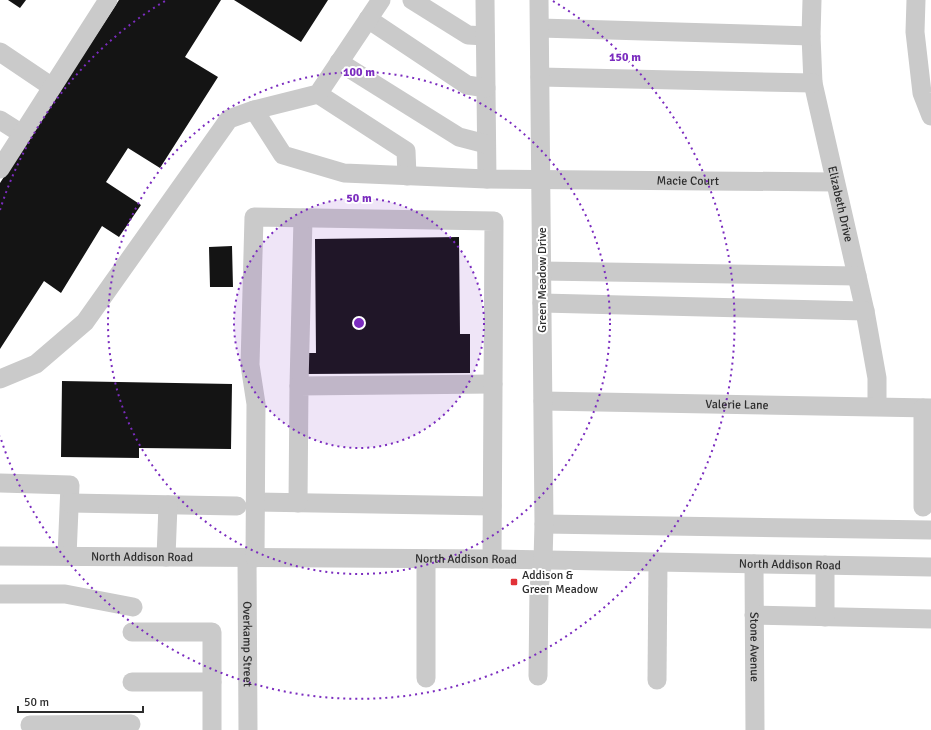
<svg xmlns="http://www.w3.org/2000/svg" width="931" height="730" font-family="Signika,sans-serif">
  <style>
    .building { fill: #141414 }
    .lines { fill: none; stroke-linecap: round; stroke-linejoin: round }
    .minor { stroke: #cacaca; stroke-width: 19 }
    .ring { fill: none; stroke: #7b2cbf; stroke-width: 2; stroke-dasharray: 2 4 }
    .poi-dot { fill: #e13137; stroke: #fff; stroke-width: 1.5 }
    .labels { text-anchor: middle; stroke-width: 4; stroke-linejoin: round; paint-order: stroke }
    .street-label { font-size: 12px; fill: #2d2d2d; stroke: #fff }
    .poi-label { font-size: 12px; fill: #2d2d2d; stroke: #fff; text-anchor: start }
    .centre { fill: #7b2cbf; stroke: #fff; stroke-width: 2 }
    .ring-label { font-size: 12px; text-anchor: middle; font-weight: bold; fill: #7b2cbf; stroke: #fff; stroke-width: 4; stroke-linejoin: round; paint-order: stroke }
  </style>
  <rect width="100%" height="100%" fill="#fff"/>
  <path class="building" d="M8 0H26L20 8Z
    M119 0H221L185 57 218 77 160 168 128 148 106 182 141 205 119 237 102 226 61 293 44 281 0 349V183Z
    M234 0H328L301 42Z
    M459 237 460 334H470V373L306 374V353H316L315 239Z
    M232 246 233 287H210L209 247Z
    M62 381 232 384 231 449 139 448V458L61 457Z"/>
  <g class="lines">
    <g class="minor">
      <path d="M412 0 468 35 485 36"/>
      <path d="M485 0 487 179"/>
      <path id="s1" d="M812 0 811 36 813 83 865 311 877 378V406"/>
      <path d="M916 0 915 32 922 93 931 116"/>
      <path d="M368 19 467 85 486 88"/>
      <path d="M540 28 811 36"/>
      <path d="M0 52 52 87"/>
      <path d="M339 62 459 137 486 144"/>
      <path d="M540 77 813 83"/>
      <path d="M318 94 406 151 407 176"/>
      <path id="s2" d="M254 110 283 155 344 173 487 179 835 182"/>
      <path d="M0 120 22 134"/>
      <path d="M0 169 108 0"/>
      <path d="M542 271 857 276"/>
      <path d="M542 303 865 311"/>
      <path d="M0 379 36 364 85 322 229 119 254 110 318 94 381 0"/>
      <path d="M299 386 303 218"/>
      <path id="s3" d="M543 401 931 408"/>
      <path d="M0 483 70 485 67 556"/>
      <path d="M256 502 492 506"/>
      <path d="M70 503 237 506"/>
      <path d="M298 503 299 386 493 384"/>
      <path d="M923 507V408"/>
      <path d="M544 524 931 530"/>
      <path id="s4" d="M0 556 492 559 931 567"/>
      <path d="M166 557 168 505"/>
      <path id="s5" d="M247 558 248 730"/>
      <path d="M255 558 256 404 250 365 254 217 494 221 492 559"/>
      <path id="s6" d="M754 564 755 730"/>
      <path d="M0 594H65L133 607"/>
      <path d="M754 615 931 619"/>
      <path d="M825 617V565"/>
      <path d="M132 632H212V730"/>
      <path d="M538 676 539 587 543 560 544 524 539 0"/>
      <path d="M426 678V559"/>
      <path d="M657 680 658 562"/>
      <path d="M132 682H212"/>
      <path d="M30 725 131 724"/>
    </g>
  </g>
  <circle cx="359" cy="323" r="125" fill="#7b2cbf" fill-opacity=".12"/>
  <g class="ring">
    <circle cx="359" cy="323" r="125"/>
    <circle cx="359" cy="323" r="251"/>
    <path d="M0 210A376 376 0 0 1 165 1M553 1A376 376 0 1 1 0 436"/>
  </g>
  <rect class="poi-dot" x="510" y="578" width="8" height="8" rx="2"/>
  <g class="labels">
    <g class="street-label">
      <text dy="4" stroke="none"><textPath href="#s2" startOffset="461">Macie Court</textPath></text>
      <text dy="4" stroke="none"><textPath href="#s1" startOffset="207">Elizabeth Drive</textPath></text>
      <text transform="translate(542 280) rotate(-90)" y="4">Green Meadow Drive</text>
      <text dy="4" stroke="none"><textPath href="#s3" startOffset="194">Valerie Lane</textPath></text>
      <text dy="4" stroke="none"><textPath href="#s4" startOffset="142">North Addison Road</textPath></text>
      <text dy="4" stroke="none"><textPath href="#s4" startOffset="466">North Addison Road</textPath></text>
      <text dy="4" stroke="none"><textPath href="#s4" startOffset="790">North Addison Road</textPath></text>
      <text dy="4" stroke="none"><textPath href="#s5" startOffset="86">Overkamp Street</textPath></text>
      <text dy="4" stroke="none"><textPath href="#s6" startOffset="83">Stone Avenue</textPath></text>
    </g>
    <g class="poi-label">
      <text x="522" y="579">Addison &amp;<tspan x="522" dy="14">Green Meadow</tspan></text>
    </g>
  </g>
  <circle cx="359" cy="323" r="6" class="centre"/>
  <g class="ring-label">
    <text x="625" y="61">150 m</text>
    <text x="359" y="76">100 m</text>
    <text x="359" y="202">50 m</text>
  </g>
  <path d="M18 706v6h125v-6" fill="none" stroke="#2d2d2d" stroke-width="2"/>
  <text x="24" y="706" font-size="12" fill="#2d2d2d" stroke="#ffffff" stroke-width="3" paint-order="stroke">50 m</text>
</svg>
